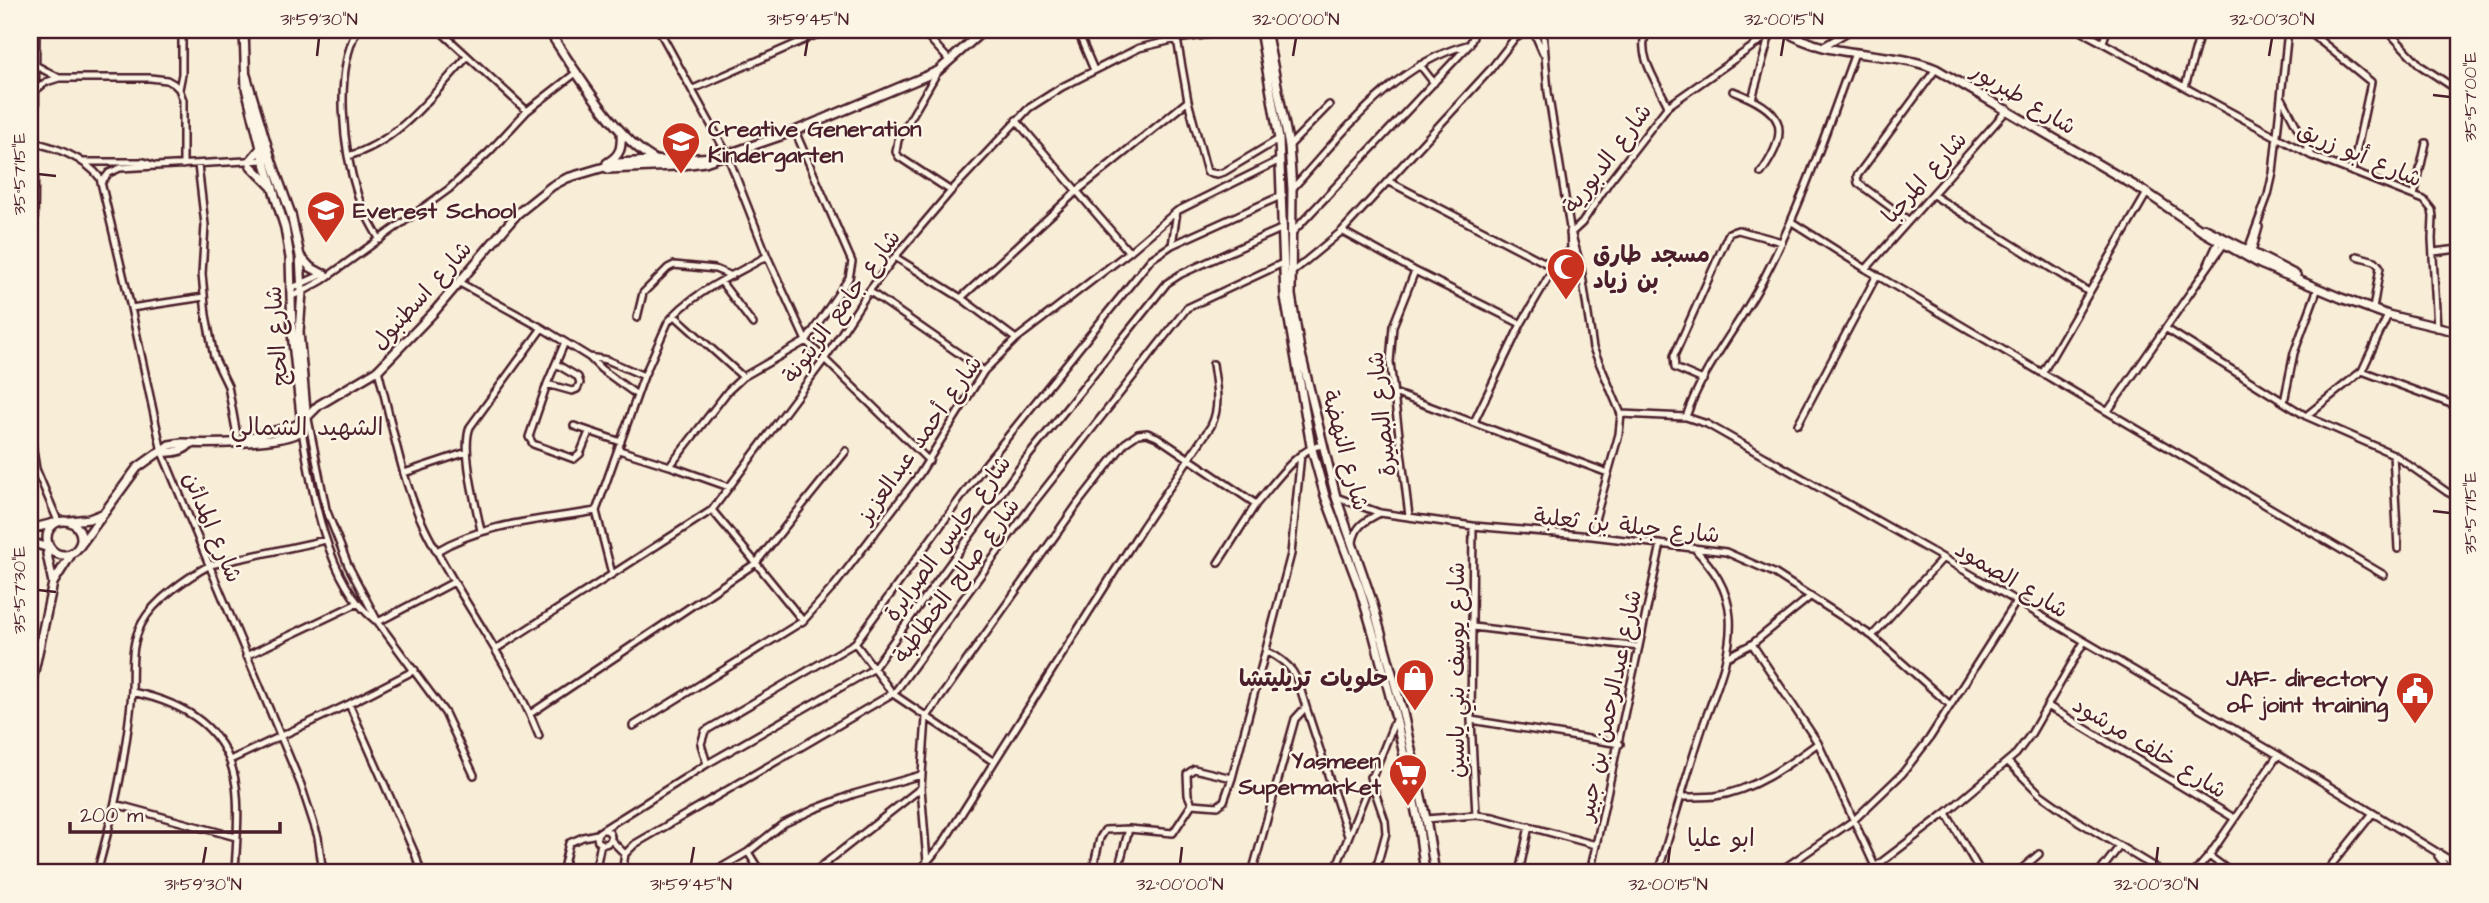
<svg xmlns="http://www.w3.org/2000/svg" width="2489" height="903" font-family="'Architects Daughter','Playpen Sans Arabic',sans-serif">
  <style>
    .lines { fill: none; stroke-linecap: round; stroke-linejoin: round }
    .minor-casing { stroke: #4a1f2b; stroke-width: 10 }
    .tertiary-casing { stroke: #4a1f2b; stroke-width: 12 }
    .minor { stroke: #fcf5e5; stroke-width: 5 }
    .tertiary { stroke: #fcf5e5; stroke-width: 7 }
    .ticks { fill: none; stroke: #4a1f2b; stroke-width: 2.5 }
    .labels { text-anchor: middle; stroke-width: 5; stroke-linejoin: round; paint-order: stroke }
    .street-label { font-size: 23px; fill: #4a1f2b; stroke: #fcf5e5 }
    .poi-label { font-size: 23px; font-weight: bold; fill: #4a1f2b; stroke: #fcf5e5; text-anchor: start }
    .neighbourhood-label { font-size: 24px; fill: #4a1f2b; stroke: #fcf5e5 }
    .neatline { fill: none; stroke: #4a1f2b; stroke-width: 2.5 }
    .ticks-label { font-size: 18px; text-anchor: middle; fill: #4a1f2b }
  </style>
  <rect width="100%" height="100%" fill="#f8edd6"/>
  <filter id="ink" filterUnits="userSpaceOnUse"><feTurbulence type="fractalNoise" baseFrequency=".0143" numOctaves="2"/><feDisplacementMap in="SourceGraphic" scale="14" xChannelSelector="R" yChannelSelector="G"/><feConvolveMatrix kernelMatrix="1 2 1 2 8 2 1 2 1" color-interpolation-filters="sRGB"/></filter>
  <g filter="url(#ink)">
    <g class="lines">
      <g class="minor-casing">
        <path id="minor" d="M36 30 32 443 36 469 58 521
          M357 30C334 74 343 150 358 196 363 211 372 226 380 240
          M439 30 527 111
          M659 30 727 154 767 256 806 341 929 461
          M922 30 949 60
          M1077 30 1094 70
          M1533 30 1543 53
          M1543 30 1548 92 1570 228 1571 249 1580 279
          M1647 30C1635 54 1658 84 1668 106
          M2079 30 2312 156 2424 200 2432 210 2433 217 2432 239 2437 328
          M2307 30 2371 82 2352 172
          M2387 30 2421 66 2459 91
          M1516 38 1528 30
          M1177 39 1188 101 1207 172 1217 174 1224 172 1279 139
          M2103 42 2107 30
          M1824 46 1851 30
          M35 65 59 78
          M1420 65 1434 83
          M938 71 898 140 896 152 899 157 951 191
          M2185 87 2201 30
          M179 89 182 74V30
          M693 89 827 30
          M35 91 46 82 59 78H150L167 80 174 84 179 89 183 100V165
          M1733 91C1782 110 1793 127 1761 173
          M2282 98 2311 154
          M1752 99 1770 34
          M1016 120 1129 252
          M30 142C54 146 85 158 100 178L131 308 162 452 301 785 318 837 323 873
          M1289 146 1329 105
          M348 156C399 142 432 95 467 57
          M84 162H144L152 165
          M198 165 205 225 202 274 206 315 214 357 228 386 238 441
          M1388 181 1555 268
          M101 183 109 173 120 168 266 160
          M1292 189C1342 135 1392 65 1467 45
          M1933 195 2089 292
          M2414 196 2426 143
          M1908 220 1858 183 1857 176 1936 69
          M1792 222 1866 269 2384 575
          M1570 228 1581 268 1593 348 1621 414 1619 434 1596 516 1592 536
          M1342 231 1415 271 1521 324
          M1291 234 1470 44 1473 37 1472 30
          M1570 234 1582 223 1609 182 1668 106 1776 30
          M1172 245 1177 211
          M2247 252 2268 195 2273 173 2288 30
          M2433 252 2459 249
          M2251 255 2259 227
          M2357 256 2375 261 2380 267 2373 309
          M895 257 961 298 1016 339
          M2208 264 2220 238
          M1556 266 1575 257
          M1866 269 2008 109
          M1290 274 1342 231 1490 70 1521 30
          M460 283 542 328 589 357 601 369 637 395
          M722 283 753 324
          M292 288 325 273
          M869 291 984 371
          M292 296 302 292 323 280 449 189 489 152 527 111 577 72
          M961 298 1077 191 1188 101
          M131 308 204 297
          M637 318 643 293 668 268 674 265 715 269 732 276
          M2165 328 2306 416 2393 454 2447 492 2459 498
          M565 342 547 384 529 437 533 444 574 459 580 454 589 432
          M589 357 607 360 644 376
          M378 370C392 423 401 480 425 529 460 600 510 662 539 736
          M2362 371 2459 407
          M2043 372 2147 193
          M743 377 806 341 849 278 852 262 795 131
          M1703 380 1675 368 1674 356 1729 233 1738 230 1782 242
          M547 384 572 391 577 389 580 383 578 377 556 364
          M1394 393 1608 473
          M2284 402 2294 353 2318 288
          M2108 411 2226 241
          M1621 414 1686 417 1707 424 1943 558 2278 755 2458 865
          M2306 416 2362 371 2388 315
          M1686 417C1703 366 1741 324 1765 276 1802 205 1827 128 1855 53
          M308 419 326 509 348 565 378 622 445 713 474 775
          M1474 422 1521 324 1559 259 1573 248
          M1798 424 1877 275
          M574 426 621 442
          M302 430C311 488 327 583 375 620
          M619 450 670 466 728 391 743 377 674 315
          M2393 454 2398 549
          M670 466 729 487
          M404 473 467 452
          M1336 497 1380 513 1473 526 1592 536 1726 552 1774 573 1872 636 1949 704
          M1409 516 1390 362 1393 326 1415 271
          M1473 526 1471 720 1476 815
          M481 531C476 505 461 450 470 427L542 328
          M1353 542C1356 525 1365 521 1380 513
          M437 551C483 523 543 520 596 511
          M1218 563 1256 504
          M612 574 596 511 644 376 668 322C692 292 735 275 767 256
          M803 621 756 563 846 451
          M378 622 454 582
          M1473 627 1639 647
          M1872 636 1943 558
          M855 643 893 694 994 762
          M1752 644 1818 743 1878 873
          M496 649 712 510 824 360 869 291 895 257 951 191 1029 108 1062 87 1139 48 1177 39 1237 30
          M246 656 358 603
          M1727 657 1752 644 1811 596
          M132 692C185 703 228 728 236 786 240 814 236 845 235 873
          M349 704 416 856 421 873
          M2048 706 2234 818
          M1306 707 1348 836
          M530 714 756 563 712 510
          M1471 720 1620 744
          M633 726 803 621 835 585 919 475 984 371 1016 339 1129 252 1177 211 1280 160
          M230 760 349 704 415 670
          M2008 762 2040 794 2078 821 2164 873
          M707 764 701 744 705 731 855 643 984 466 1151 259 1172 245 1283 195
          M1370 777 1385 821 1386 833 1375 873
          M1232 778 1194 769 1187 774 1188 795 1192 804 1218 806 1224 801 1232 778 1291 554 1301 454
          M1681 797C1692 797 1704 797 1715 796 1753 791 1788 765 1818 743
          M115 804 236 837
          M1946 813 1981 873
          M1426 819 1476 815 1493 817 1596 845
          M597 837a7 7 0 1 1 14 0a7 7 0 1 1-14 0Z
          M602 830 707 764 873 669 1026 459 1167 283 1181 274 1283 228
          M611 840 625 854
          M748 852 761 873
          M2209 856 2232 873
          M2438 856 2451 873
          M927 862 943 843 1142 528 1211 426C1221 406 1216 387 1213 364
          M1875 867 1946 813 2016 754 2031 734 2084 642
          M97 873C108 832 119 791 125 748 128 729 131 709 132 690 133 666 130 645 142 623 154 600 188 577 210 565L326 540
          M562 873 569 843 583 837 597 834
          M595 873 601 843
          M622 873 625 854 635 844 895 692 1032 505 1187 308 1283 263
          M712 873 748 852 783 824 815 809 854 794 921 775
          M813 873 921 788
          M915 873 927 862 921 788 926 718 1079 502 1125 443 1138 434 1147 433 1157 437 1256 504C1273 485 1297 448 1322 445
          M1092 873 1100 838 1105 830 1129 829 1173 833 1192 804
          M1117 873 1129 829
          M1252 873 1295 719 1306 707C1297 677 1295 665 1266 651
          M1334 873 1396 718
          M1519 873 1529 826
          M1590 873 1661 544
          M1658 873C1672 827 1685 781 1700 735 1712 697 1733 658 1730 617 1728 588 1713 568 1694 548
          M1777 873 1854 820 1902 774 1929 739 2016 602
          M2017 873 2039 854
          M2099 873 2119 847
          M2194 873 2209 856 2278 755
          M2325 873 2373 813"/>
      </g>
      <g class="tertiary-casing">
        <path id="tertiary" d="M244 30 246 88 264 160 285 228 290 258 292 333 302 425
          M548 30C573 67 616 139 654 159
          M1260 30 1279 139 1285 297 1311 446 1325 496 1360 589 1374 636 1396 718 1418 821 1425 873
          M1266 30 1289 146 1292 189 1291 295 1300 350 1336 497 1372 601 1403 713 1426 819 1435 873
          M1784 30C1828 60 1888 49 1936 69L2147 193 2202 231 2260 264 2341 298 2388 315 2459 332
          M250 161 260 149
          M607 163C621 155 622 147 621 132
          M251 166 273 188
          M608 169 675 166 705 162 795 131 938 71 984 30
          M2204 228 2296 275
          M300 256 310 267 323 274
          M243 439 294 426 302 422 319 405 378 370 434 312 517 214 552 186 567 178 618 163 715 157
          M162 452C173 453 183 452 190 444
          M47 538a17 17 0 1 1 34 0a17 17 0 1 1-34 0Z
          M70 521 89 519 102 514
          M30 529 54 523
          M30 542 49 548
          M79 547 137 468 169 445 182 443C204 444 285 444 301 431 305 428 305 426 307 422L299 332 302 292 300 256 291 214 271 159 246 75
          M49 548 47 554 53 583
          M30 690 53 583 72 553
          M2452 873 2454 867 2459 865"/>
      </g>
      <use href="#minor" class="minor"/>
      <use href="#tertiary" class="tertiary"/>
    </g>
  </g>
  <path class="ticks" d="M317 56 319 38M805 56 808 38M1293 56 1296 38M1781 56 1784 38M2269 56 2272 38M2433 95 2450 97M38 174 56 176M2433 511 2450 513M38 590 56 592M203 864 206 847M691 864 694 847M1180 864 1182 847M1668 864 1670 847M2156 864 2158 847"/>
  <defs>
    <g id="school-pin" transform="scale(2.0125)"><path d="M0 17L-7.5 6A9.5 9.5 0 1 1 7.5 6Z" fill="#c8321e" stroke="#fcf5e5"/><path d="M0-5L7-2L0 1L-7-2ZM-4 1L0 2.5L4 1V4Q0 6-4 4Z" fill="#fff"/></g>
    <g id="mosque-pin" transform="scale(2.0125)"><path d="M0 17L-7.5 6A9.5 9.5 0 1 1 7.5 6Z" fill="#c8321e" stroke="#fcf5e5"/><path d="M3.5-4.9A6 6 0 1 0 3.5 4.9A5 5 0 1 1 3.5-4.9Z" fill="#fff"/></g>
    <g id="shop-pin" transform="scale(2.0125)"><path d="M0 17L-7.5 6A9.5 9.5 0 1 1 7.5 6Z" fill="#c8321e" stroke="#fcf5e5"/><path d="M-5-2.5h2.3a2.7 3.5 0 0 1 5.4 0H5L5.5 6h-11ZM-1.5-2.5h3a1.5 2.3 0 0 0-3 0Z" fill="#fff"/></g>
    <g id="civic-pin" transform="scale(2.0125)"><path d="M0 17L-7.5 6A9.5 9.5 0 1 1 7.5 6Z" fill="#c8321e" stroke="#fcf5e5"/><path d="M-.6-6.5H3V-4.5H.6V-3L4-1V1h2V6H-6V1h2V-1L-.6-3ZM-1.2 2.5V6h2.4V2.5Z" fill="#fff"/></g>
    <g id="supermarket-pin" transform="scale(2.0125)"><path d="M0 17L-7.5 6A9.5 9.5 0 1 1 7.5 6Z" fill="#c8321e" stroke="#fcf5e5"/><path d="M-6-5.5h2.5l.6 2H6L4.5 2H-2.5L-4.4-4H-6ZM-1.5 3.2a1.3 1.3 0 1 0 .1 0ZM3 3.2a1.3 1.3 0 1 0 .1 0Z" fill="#fff"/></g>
  </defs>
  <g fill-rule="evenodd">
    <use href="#school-pin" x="681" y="141"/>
    <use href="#school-pin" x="326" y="210"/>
    <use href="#mosque-pin" x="1566" y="267"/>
    <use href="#shop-pin" x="1415" y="678"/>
    <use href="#civic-pin" x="2415" y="691"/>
    <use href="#supermarket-pin" x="1408" y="773"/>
  </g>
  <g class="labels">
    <g class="street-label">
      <text transform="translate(2024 98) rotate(31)" y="8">شارع طبربور</text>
      <text transform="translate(2360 154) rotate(23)" y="8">شارع أبو زريق</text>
      <text transform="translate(1607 158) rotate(-53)" y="8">شارع الدبورية</text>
      <text transform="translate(1924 177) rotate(-48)" y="8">شارع المرحبا</text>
      <text transform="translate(421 295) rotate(-48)" y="8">شارع اسطنبول</text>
      <text transform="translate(841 306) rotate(-54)" y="8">شارع جامع الزيتونة</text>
      <text transform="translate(276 336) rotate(-94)" y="8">شارع الحج</text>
      <text transform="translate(1381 414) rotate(-96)" y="8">شارع البصيرة</text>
      <text transform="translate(919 439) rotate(-55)" y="8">شارع أحمد عبدالعزيز</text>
      <text transform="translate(1346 450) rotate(75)" y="8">شارع النهضة</text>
      <text transform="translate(1627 525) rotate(6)" y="8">شارع جبلة بن ثعلبة</text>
      <text transform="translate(213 527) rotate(67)" y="8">شارع المدائن</text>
      <text transform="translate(947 538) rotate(-54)" y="8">شارع حابس الصرايرة</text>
      <text transform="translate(2012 579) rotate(31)" y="8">شارع الصمود</text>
      <text transform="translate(956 580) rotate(-54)" y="8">شارع صالح الخطاطبة</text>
      <text transform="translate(1456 670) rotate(-90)" y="8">شارع يوسف بني ياسين</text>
      <text transform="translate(1609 705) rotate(-78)" y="8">شارع عبدالرحمن بن جبير</text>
      <text transform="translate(2150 747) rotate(31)" y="8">شارع خلف مرشود</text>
    </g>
    <g class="poi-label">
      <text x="708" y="136">Creative Generation<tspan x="708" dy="26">Kindergarten</tspan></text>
      <text x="353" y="218">Everest School</text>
      <text x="1593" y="262">مسجد طارق<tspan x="1593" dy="26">بن زياد</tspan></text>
      <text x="1388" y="686" text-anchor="end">حلويات تريليتشا</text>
      <text x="2388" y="686" text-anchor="end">JAF- directory<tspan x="2388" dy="26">of joint training</tspan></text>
      <text x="1381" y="768" text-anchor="end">Yasmeen<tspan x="1381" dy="26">Supermarket</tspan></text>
    </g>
    <g class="neighbourhood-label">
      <text x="307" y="435">الشهيد الشمالي</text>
      <text x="1721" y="846">ابو عليا</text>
    </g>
  </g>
  <rect width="2489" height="903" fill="none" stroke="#fcf5e5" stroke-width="77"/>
  <path d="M70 822v10h210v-10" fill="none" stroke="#4a1f2b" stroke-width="3.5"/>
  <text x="80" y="822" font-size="21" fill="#4a1f2b" stroke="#fcf5e5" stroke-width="5" paint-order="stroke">200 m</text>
  <rect x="38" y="38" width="2412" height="826" class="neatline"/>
  <g class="ticks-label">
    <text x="319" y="25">31°59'30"N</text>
    <text x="808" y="25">31°59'45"N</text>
    <text x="1296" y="25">32°00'00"N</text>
    <text x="1784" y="25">32°00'15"N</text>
    <text x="2272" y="25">32°00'30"N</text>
    <text transform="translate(2470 97) rotate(-90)" y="6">35°57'00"E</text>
    <text transform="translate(19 174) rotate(-90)" y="6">35°57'15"E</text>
    <text transform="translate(2470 513) rotate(-90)" y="6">35°57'15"E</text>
    <text transform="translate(19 590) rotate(-90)" y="6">35°57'30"E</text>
    <text x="203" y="890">31°59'30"N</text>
    <text x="691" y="890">31°59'45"N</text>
    <text x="1180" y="890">32°00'00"N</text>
    <text x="1668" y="890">32°00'15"N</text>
    <text x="2156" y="890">32°00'30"N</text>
  </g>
</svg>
